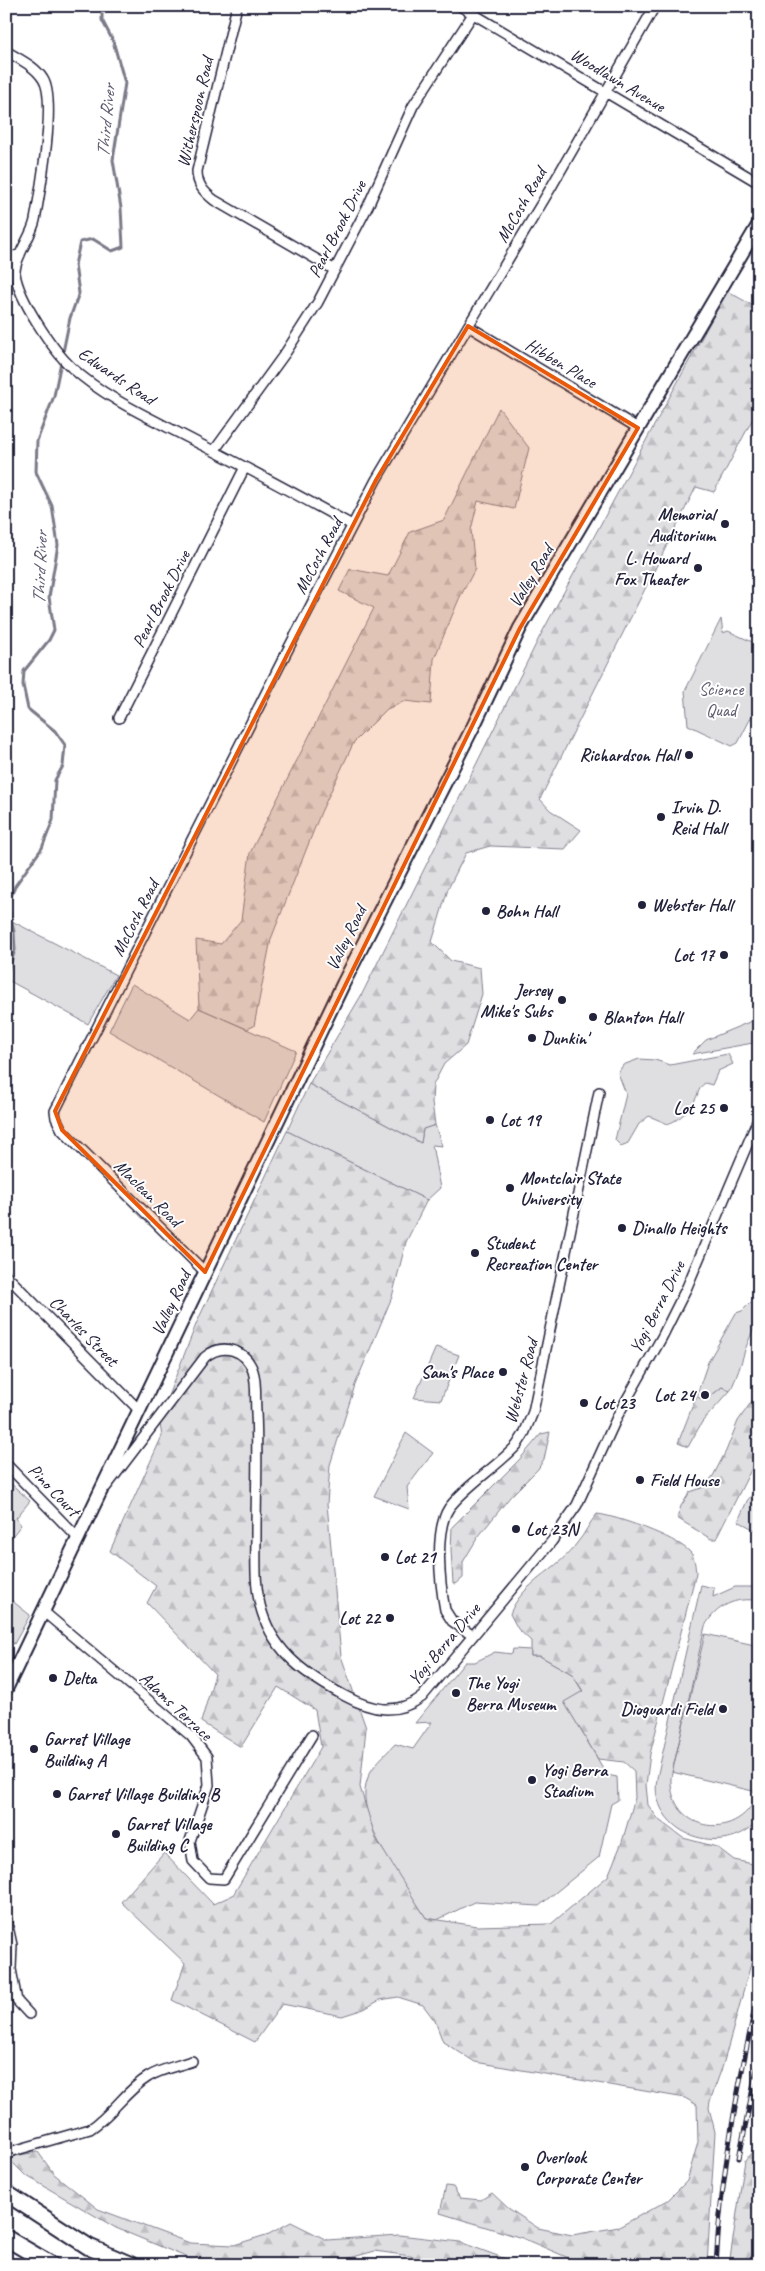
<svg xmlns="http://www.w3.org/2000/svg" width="765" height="2271" font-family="Caveat,sans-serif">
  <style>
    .green { fill: #dfdfe2; stroke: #80808e }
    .forest { fill: url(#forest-firs); stroke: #80808e }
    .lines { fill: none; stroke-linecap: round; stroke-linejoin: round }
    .stream { stroke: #7a7a88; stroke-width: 3 }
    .minor-casing { stroke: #22223b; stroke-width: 12 }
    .secondary-casing { stroke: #22223b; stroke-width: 16 }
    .trunk-casing { stroke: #22223b; stroke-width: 19 }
    .minor { stroke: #fff; stroke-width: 9 }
    .secondary { stroke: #fff; stroke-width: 12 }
    .trunk { stroke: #fff; stroke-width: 15 }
    .rail-casing { stroke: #22223b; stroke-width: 5 }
    .rail { stroke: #fff; stroke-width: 3; stroke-dasharray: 9; stroke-linecap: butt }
    .marked { fill: #e8590c; fill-opacity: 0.2; stroke: #e8590c; stroke-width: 4; stroke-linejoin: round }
    .poi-dot { fill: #22223b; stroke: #fff; stroke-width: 2 }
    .labels { text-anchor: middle; stroke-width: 4; stroke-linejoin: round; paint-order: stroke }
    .street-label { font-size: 18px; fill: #22223b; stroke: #fff }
    .poi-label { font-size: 18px; font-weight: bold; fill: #22223b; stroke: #fff; text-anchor: start }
    .park-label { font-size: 18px; fill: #5b5b6d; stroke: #fff }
    .water-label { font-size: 19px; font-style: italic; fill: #5c5c6f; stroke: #fff }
  </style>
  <defs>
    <pattern id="forest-firs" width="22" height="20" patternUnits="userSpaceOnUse" patternTransform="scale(1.25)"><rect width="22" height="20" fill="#dfdfe2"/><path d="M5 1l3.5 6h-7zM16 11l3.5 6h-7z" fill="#bfbfc3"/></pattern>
  </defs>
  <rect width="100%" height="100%" fill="#fff"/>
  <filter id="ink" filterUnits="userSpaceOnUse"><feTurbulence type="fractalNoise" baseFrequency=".02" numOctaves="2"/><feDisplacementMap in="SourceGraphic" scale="10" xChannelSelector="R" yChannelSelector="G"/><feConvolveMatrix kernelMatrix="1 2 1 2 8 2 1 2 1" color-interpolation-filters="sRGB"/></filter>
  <g filter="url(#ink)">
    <path class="green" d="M721 619 723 633 728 631 759 645V702L738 743 732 746 688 725 685 691Z
      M6 918 116 975 88 1024 6 979Z
      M132 984 190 1019 199 1008 296 1051 264 1122 109 1031Z
      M759 1018V1044L753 1043 692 1054 706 1040Z
      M728 1054 733 1064 718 1071 712 1085 705 1083C698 1088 699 1093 695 1100 689 1111 680 1119 668 1124L649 1116 639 1124 628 1143 621 1146 615 1140 626 1094 618 1073 623 1065 639 1059 655 1060 670 1065Z
      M309 1084 421 1143 423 1129 435 1125 442 1146 432 1145 440 1188 427 1200 287 1131Z
      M752 1301 759 1304C759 1321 751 1333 745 1350 741 1364 737 1377 730 1391L722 1387 706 1400 696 1397 708 1362 736 1313 742 1311Z
      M436 1347 459 1355 441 1400 414 1398Z
      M406 1433 433 1453 407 1487 409 1509 374 1496Z
      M6 1479 30 1501 16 1518 21 1525 6 1544Z
      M759 1486V1532L738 1521 747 1501Z
      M701 1585 714 1588 713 1597 735 1587H759V1601C736 1596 716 1606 705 1626L671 1778C669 1834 742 1844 759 1790V1820C729 1854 667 1842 657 1796 655 1787 657 1777 659 1769Z
      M6 1596 30 1615 14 1644 6 1637Z
      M705 1634 759 1646V1783L757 1792 672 1772Z
      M513 1649 531 1650V1656H540L572 1674 583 1692 565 1703 607 1775 617 1777 618 1800 611 1804 599 1857 539 1906 474 1902 437 1920 426 1918C405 1885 354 1820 367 1780 371 1766 385 1755 395 1744L413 1749 432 1722 415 1723 465 1662H475L495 1652 512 1654Z"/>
    <path class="forest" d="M727 291 759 309V407L714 492 696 487 540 799 550 810 581 830 565 849 490 846 466 853 448 889 432 942 451 961 480 968 482 994 466 1045 444 1064 433 1085 432 1102 435 1125 423 1129 421 1143 309 1084 362 994 539 638Z
      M499 408 529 448 514 509 478 501 471 530 475 569 459 599 434 659 431 704 405 701 387 709 354 742 321 812 271 939 254 1026 247 1029 199 1008 196 940 221 944 241 920 250 853 374 608 339 591 350 569 388 576 410 532 444 520Z
      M287 1131 427 1200 406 1242 392 1297 355 1385 330 1465 327 1504 341 1656 366 1728 360 1787 376 1839 426 1918 477 1926 551 1924 608 1876 622 1842 635 1798 634 1771 624 1762 598 1759 564 1702 583 1691 572 1674 540 1656H531V1641L518 1629 510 1614C522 1582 558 1570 577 1543 585 1534 589 1523 597 1514 617 1516 675 1537 689 1551 695 1556 695 1566 696 1573L650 1754 646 1785 648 1805 659 1820 683 1838 717 1847 734 1860 753 1864 759 1872 755 1909 759 1915V1935L723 2065 710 2101 709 2108 715 2132 707 2265H585L522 2238 440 2213 446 2186 453 2187 460 2198 481 2200 492 2193 508 2208 538 2228 572 2235 619 2227 668 2200 687 2181 698 2142 697 2105 685 2098 475 2062 443 2042 435 2021 423 2005 398 1997 380 2000 364 2009 342 2016 282 2004 255 2042 172 2000 185 1963 121 1902 164 1853 213 1904 233 1895 321 1747 315 1710 278 1687 241 1747 201 1722 215 1674 147 1603 156 1586 110 1551 162 1436 159 1419 197 1322Z
      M722 1387 730 1391 702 1422 688 1447 678 1443 696 1397 706 1400Z
      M759 1391V1454L716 1539H711L677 1518 681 1506 690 1492 704 1487 713 1476 726 1451 738 1421Z
      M550 1432 544 1459 538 1469 510 1497 478 1537 463 1562V1578L456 1584 453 1583 451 1550 452 1527 519 1460 541 1434Z
      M753 2151H759V2249L754 2265H729L745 2160Z
      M38 2152 54 2174 98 2209 190 2243 234 2245 269 2234 291 2222 327 2240 399 2235 460 2242 522 2265H473L375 2251 324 2265H205L116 2228 25 2175 7 2157Z"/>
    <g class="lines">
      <path class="stream" d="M6 976 15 950 14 932 8 905 15 886 42 848 53 820 55 780 63 766 65 745 55 731 28 709 23 685 24 671 49 640 54 630 49 597 58 545 52 506 36 472 37 441 54 396 70 318 79 293 75 265 80 242 93 239 112 251 123 247 121 208 113 160 125 83 113 41 102 20V6"/>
      <g class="minor-casing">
        <path id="minor" d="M237 6 197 171C197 185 204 192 214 200L335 270
          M460 6 759 183
          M6 51C19 59 35 66 43 79 57 100 40 192 35 220 32 236 14 258 15 273 18 298 52 349 71 367 107 400 155 420 198 443 250 469 301 497 352 525
          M6 257 20 255
          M468 326 638 428
          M214 451 286 352 318 302 368 206 413 106 473 14
          M119 718 245 467
          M205 1272 62 1130 56 1118 55 1111 284 657 376 480 549 191 655 6
          M6 1275 139 1410
          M6 1464 79 1539
          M106 1487 205 1357C223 1342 246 1350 253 1371 257 1383 255 1400 256 1412 258 1453 256 1493 256 1534 256 1560 254 1587 262 1612 275 1654 308 1676 345 1696 371 1710 396 1716 422 1697L552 1541 577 1505 618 1415 662 1337 687 1287 759 1117
          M44 1612 191 1736 207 1757 209 1785 190 1841 193 1861 209 1878 224 1879 312 1735
          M473 1636 452 1621 445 1610C440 1584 434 1530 449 1508 465 1486 497 1467 517 1445L524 1434 533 1412 599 1092
          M6 1917 12 1945 11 1969 17 2001 29 2014
          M6 2153 90 2129C112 2115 125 2091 148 2077 160 2069 178 2066 192 2061"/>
      </g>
      <g class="secondary-casing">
        <path id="secondary" d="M6 1689 343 984 475 723 520 628 759 224"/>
      </g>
      <g class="trunk-casing">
        <path id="trunk" d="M6 2193 89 2247 131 2265
          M6 2238 52 2265"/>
      </g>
      <use href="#minor" class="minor"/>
      <use href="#secondary" class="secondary"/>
      <use href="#trunk" class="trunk"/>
      <g class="rail-casing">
        <path id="rail" d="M739 2158 759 2058
          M716 2265C721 2172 739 2080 759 1990"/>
      </g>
      <use href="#rail" class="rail"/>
    </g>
  </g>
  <path class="marked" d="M468 326 638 428 520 628 205 1272 62 1130 55 1111 376 480Z"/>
  <g class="poi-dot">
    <circle cx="725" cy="524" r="5"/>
    <circle cx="698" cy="568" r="5"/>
    <circle cx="689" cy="755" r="5"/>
    <circle cx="661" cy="817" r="5"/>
    <circle cx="642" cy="905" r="5"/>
    <circle cx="486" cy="911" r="5"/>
    <circle cx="724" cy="955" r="5"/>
    <circle cx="562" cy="1000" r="5"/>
    <circle cx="593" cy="1017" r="5"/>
    <circle cx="532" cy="1038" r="5"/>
    <circle cx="724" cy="1108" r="5"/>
    <circle cx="490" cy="1120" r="5"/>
    <circle cx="510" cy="1188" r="5"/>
    <circle cx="622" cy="1228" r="5"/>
    <circle cx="475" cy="1253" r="5"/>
    <circle cx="503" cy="1372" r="5"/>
    <circle cx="705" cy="1395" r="5"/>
    <circle cx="584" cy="1403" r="5"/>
    <circle cx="640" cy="1480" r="5"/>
    <circle cx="516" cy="1529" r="5"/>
    <circle cx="385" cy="1557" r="5"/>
    <circle cx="390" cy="1618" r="5"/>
    <circle cx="53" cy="1678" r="5"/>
    <circle cx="456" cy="1693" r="5"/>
    <circle cx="723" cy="1709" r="5"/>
    <circle cx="34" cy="1749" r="5"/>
    <circle cx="532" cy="1780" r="5"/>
    <circle cx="57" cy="1794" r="5"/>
    <circle cx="116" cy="1834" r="5"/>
    <circle cx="525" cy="2167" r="5"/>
  </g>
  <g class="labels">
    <g class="street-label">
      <text transform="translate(618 80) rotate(31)" y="6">Woodlawn Avenue</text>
      <text transform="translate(195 112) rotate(-77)" y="6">Witherspoon Road</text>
      <text transform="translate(521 205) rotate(-60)" y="6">McCosh Road</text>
      <text transform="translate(337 229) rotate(-63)" y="6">Pearl Brook Drive</text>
      <text transform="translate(561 363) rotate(31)" y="6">Hibben Place</text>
      <text transform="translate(117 376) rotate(34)" y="6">Edwards Road</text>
      <text transform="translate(318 556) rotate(-62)" y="6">McCosh Road</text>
      <text transform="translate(531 576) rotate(-59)" y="6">Valley Road</text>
      <text transform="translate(161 599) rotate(-63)" y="6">Pearl Brook Drive</text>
      <text transform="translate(135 918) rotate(-63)" y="6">McCosh Road</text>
      <text transform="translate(346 938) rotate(-64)" y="6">Valley Road</text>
      <text transform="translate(148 1193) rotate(45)" y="6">Maclean Road</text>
      <text transform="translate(171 1303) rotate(-65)" y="6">Valley Road</text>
      <text transform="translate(657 1307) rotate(-63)" y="6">Yogi Berra Drive</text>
      <text transform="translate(84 1331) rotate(46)" y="6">Charles Street</text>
      <text transform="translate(521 1381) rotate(-75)" y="6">Webster Road</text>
      <text transform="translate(54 1490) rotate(46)" y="6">Pino Court</text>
      <text transform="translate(444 1644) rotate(-50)" y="6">Yogi Berra Drive</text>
      <text transform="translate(176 1706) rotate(43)" y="6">Adams Terrace</text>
    </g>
    <g class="poi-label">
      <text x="715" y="520" text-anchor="end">Memorial<tspan x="715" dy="21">Auditorium</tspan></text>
      <text x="688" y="564" text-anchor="end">L. Howard<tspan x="688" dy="21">Fox Theater</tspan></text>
      <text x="679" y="761" text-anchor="end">Richardson Hall</text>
      <text x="671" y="813">Irvin D.<tspan x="671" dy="21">Reid Hall</tspan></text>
      <text x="652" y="911">Webster Hall</text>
      <text x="496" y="917">Bohn Hall</text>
      <text x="714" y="961" text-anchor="end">Lot 17</text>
      <text x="552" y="996" text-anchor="end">Jersey<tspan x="552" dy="21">Mike's Subs</tspan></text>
      <text x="603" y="1023">Blanton Hall</text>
      <text x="542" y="1044">Dunkin'</text>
      <text x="714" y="1114" text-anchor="end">Lot 25</text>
      <text x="500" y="1126">Lot 19</text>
      <text x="520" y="1184">Montclair State<tspan x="520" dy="21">University</tspan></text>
      <text x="632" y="1234">Dinallo Heights</text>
      <text x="485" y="1249">Student<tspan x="485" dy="21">Recreation Center</tspan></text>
      <text x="493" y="1378" text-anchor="end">Sam's Place</text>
      <text x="695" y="1401" text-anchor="end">Lot 24</text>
      <text x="594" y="1409">Lot 23</text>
      <text x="650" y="1486">Field House</text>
      <text x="526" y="1535">Lot 23N</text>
      <text x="395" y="1563">Lot 21</text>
      <text x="380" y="1624" text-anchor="end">Lot 22</text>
      <text x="63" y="1684">Delta</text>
      <text x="466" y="1689">The Yogi<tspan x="466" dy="21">Berra Museum</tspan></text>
      <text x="713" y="1715" text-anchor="end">Dioguardi Field</text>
      <text x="44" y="1745">Garret Village<tspan x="44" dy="21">Building A</tspan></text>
      <text x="542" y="1776">Yogi Berra<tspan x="542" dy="21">Stadium</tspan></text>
      <text x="67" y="1800">Garret Village Building B</text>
      <text x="126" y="1830">Garret Village<tspan x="126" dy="21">Building C</tspan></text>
      <text x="535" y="2163">Overlook<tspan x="535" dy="21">Corporate Center</tspan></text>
    </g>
    <g class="park-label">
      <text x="721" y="695">Science<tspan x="721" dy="21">Quad</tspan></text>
    </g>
    <g class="water-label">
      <text transform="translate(105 121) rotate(-85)" y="7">Third River</text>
      <text transform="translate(39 568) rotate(-88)" y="7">Third River</text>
    </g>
  </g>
  <rect width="765" height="2271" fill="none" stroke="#fff" stroke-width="25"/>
  <rect x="12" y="12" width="740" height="2246" fill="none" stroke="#22223b" stroke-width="2" filter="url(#ink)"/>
</svg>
